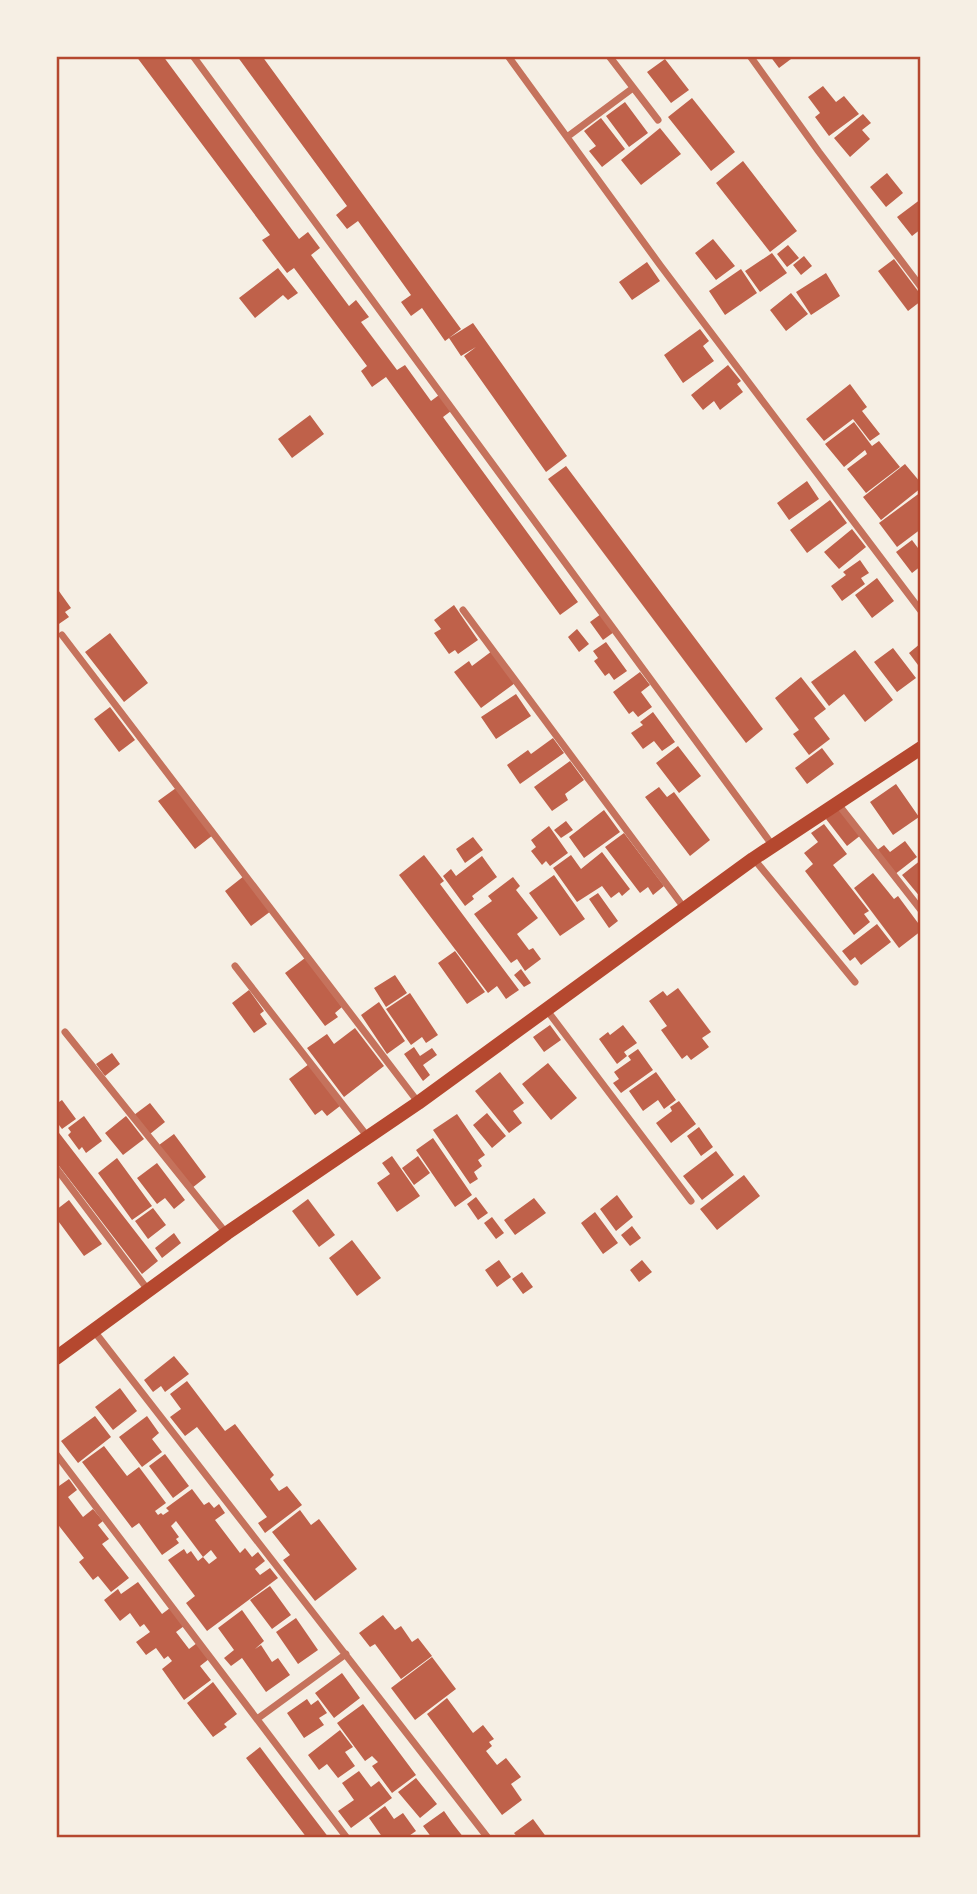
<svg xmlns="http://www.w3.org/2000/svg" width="977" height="1894" font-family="Georgia,serif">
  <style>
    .building { fill: #bf614a }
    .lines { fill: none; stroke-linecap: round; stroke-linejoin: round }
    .minor { stroke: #c5725c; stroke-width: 7 }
    .secondary { stroke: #b5482f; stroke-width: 14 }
    .neatline { fill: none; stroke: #b5482f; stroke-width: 2.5 }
  </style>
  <rect width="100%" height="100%" fill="#f6efe4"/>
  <path class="building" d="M136 56H163L299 239 308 232 320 248 311 255 349 306 356 300 369 317 361 322 397 370 405 365 431 401 439 395 451 411 443 417 578 602 560 615 386 377 372 387 361 371 367 366 294 268 287 273 262 240 270 235Z
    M237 56H262L461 329 445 341 422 308 411 316 401 302 411 295 358 221 347 229 336 215 347 206Z
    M770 56H795L779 68Z
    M665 59 689 90 671 103 647 72Z
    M823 86 836 102 844 96 859 114 829 136 815 117 820 113 808 97Z
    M692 98 735 152 711 171 668 117Z
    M625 102 648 133 629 147 606 116Z
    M863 114 871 123 862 130 870 139 850 157 834 138Z
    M601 118 625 149 602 167 589 151 596 146 584 131Z
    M660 128 681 154 641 185 621 160Z
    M743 161 797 231 770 252 716 183Z
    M887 173 903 193 886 207 870 187Z
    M921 199V229L912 236 897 217Z
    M713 239 735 266 716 280 695 253Z
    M788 245 799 258 787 267 777 254Z
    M772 253 787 273 760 292 745 271Z
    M804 256 812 266 801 275 793 265Z
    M894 259 921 295V301L908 311 878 271Z
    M647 262 660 281 632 300 619 282Z
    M278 268 298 293 288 300 283 295 255 318 239 298Z
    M741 269 757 293 725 315 709 291Z
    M826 273 840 296 811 315 796 292Z
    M791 293 808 314 786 331 770 310Z
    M473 323 567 456 546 472 464 356 476 347 461 356 449 338Z
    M700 329 709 341 703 346 714 361 683 383 664 355Z
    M728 365 741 381 737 384 743 392 720 410 714 401 703 410 691 395Z
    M850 384 867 407 862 411 880 434 870 441 853 419 824 441 806 419Z
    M310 415 324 434 292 458 278 439Z
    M854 422 872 446 879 441 900 467 866 493 847 469 867 454 865 450 844 467 825 444Z
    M905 464 921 483V488L881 520 863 497Z
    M566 466 763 729 746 743 548 479Z
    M807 481 819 499 789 520 777 503Z
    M921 492V529L897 547 879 523Z
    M830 500 847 523 807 553 790 530Z
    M852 529 866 547 839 569 824 552Z
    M912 540 921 552V566L912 573 896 552Z
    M860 560 869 573 861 578 865 584 842 601 831 586 846 575 843 572Z
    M877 578 894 601 872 618 855 595Z
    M56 587 71 608 65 612 69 617 56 626Z
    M454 605 478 640 458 654 455 650 449 654 434 633 441 629 434 620Z
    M601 614 614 632 603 640 590 622Z
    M577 629 589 644 579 652 568 637Z
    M110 633 148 683 124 702 85 652Z
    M606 642 627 671 614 680 609 673 605 676 594 661 598 658 593 651Z
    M921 643V669L909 653Z
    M893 648 916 678 897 692 874 662Z
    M855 650 893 700 865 722 844 694 829 706 811 682Z
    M492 651 515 683 481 708 454 672 469 661 472 666Z
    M640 672 650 685 641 692 652 707 638 717 633 711 629 714 613 692Z
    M801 677 826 709 814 718 830 739 809 755 793 734 799 730 775 698Z
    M516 694 531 716 496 739 481 717Z
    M110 707 135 740 119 752 94 719Z
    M653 712 675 742 662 751 654 741 643 749 631 733 643 725 640 722Z
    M553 738 564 753 520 784 507 765 528 750 531 754Z
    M678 746 701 776 679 793 656 763Z
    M822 748 834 764 807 784 795 768Z
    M570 761 584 780 565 794 568 800 552 811 534 787Z
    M896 784 919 817 893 835 870 802Z
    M659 787 667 797 674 792 710 840 690 856 645 797Z
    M176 788 213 835 195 849 158 801Z
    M839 808 861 835 847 846 826 819Z
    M604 810 620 832 584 858 569 837Z
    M566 821 573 830 561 838 554 830Z
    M824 824 847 854 833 865 869 911 864 914 870 922 854 935 805 871 813 864 804 853 818 842 811 833Z
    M549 826 568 853 550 866 546 861 542 865 531 851 536 847 531 840Z
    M624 833 664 886 653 895 648 887 640 893 605 847Z
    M473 837 483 850 465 863 456 849Z
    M905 841 917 857 894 875 876 851 884 845 890 852Z
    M602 852 630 889 622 896 619 892 611 898 602 886 577 902 553 868 571 855 581 869Z
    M424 855 444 881 440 884 519 990 506 999 497 986 488 993 399 875Z
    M482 856 497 877 472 896 474 899 465 906 443 876 451 869 456 876Z
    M921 860V898L902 875Z
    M873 873 894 899 898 896 921 927V931L899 948 854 888Z
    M554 875 585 919 560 936 529 893Z
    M244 876 271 911 251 926 225 891Z
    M513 877 520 886 516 890 538 918 517 934 529 950 533 948 541 959 525 971 517 959 511 963 474 914 492 901 488 896Z
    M598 893 618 921 609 928 589 899Z
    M877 924 891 942 861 965 855 957 850 961 842 951Z
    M455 951 485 992 467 1004 438 963Z
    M305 958 342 1007 335 1013 338 1017 325 1026 285 973Z
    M521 969 531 983 524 987 514 975Z
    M395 975 407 993 386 1007 374 988Z
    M678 988 711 1032 702 1038 709 1047 691 1060 687 1055 682 1059 661 1030 667 1026 649 1001 663 991 667 996Z
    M249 990 264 1011 260 1014 267 1024 254 1033 232 1003Z
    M410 993 438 1035 426 1043 422 1037 411 1045 386 1009Z
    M379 1002 405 1041 387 1054 361 1015Z
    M550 1025 561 1040 544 1052 533 1037Z
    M623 1025 637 1043 624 1052 627 1056 617 1064 599 1039 608 1032 610 1035Z
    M355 1028 384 1066 344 1097 307 1048 327 1034 334 1044Z
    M414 1047 420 1056 432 1048 437 1055 423 1065 430 1075 423 1081 404 1054Z
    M638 1049 653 1070 621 1093 613 1083 619 1079 614 1072 631 1060 628 1056Z
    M112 1053 120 1064 105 1076 96 1064Z
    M548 1063 577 1098 551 1120 522 1084Z
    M309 1064 340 1106 327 1116 322 1110 315 1115 289 1079Z
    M500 1072 524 1103 513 1111 522 1123 509 1133 475 1091Z
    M656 1072 676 1100 664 1109 658 1100 643 1111 629 1091Z
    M62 1100 76 1119 62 1129 56 1121V1104Z
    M679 1101 696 1124 671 1143 656 1123 672 1111 670 1107Z
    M150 1103 165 1122 150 1134 134 1115Z
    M487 1113 506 1136 492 1148 473 1125Z
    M457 1114 485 1155 478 1160 482 1166 474 1172 478 1179 470 1184 433 1130Z
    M84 1116 102 1141 86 1153 82 1147 79 1150 68 1135 71 1132 68 1128Z
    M126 1116 144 1139 123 1155 105 1133Z
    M699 1127 713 1147 701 1156 687 1136Z
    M56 1129 158 1261 142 1274 56 1162Z
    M174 1134 206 1177 192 1188 159 1145Z
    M433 1138 472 1195 455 1207 416 1150Z
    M716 1151 734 1175 702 1200 683 1176Z
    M392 1156 420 1196 397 1212 377 1183 390 1174 382 1163Z
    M418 1156 430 1173 414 1185 402 1168Z
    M117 1158 152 1206 132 1220 98 1173Z
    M157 1163 185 1200 174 1209 165 1198 157 1204 137 1178Z
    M744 1175 760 1196 717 1230 700 1209Z
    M617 1195 633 1217 616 1231 600 1209Z
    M476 1197 488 1213 478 1220 467 1204Z
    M534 1198 546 1213 515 1235 504 1220Z
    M308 1199 335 1235 319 1247 292 1211Z
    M69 1200 102 1244 84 1256 56 1218V1210Z
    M153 1208 166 1225 148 1239 135 1221Z
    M595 1212 618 1243 603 1254 581 1223Z
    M492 1217 504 1233 496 1239 484 1223Z
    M632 1226 641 1238 630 1246 621 1235Z
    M174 1233 181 1243 162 1258 155 1248Z
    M352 1240 381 1278 357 1296 329 1258Z
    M499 1260 511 1277 497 1287 485 1270Z
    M642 1260 652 1272 639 1282 630 1270Z
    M522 1272 533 1287 523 1294 512 1279Z
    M174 1356 189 1374 165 1392 161 1386 153 1392 144 1380Z
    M187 1381 225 1431 235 1424 274 1475 270 1479 279 1491 287 1486 302 1505 265 1533 258 1523 267 1517 197 1427 185 1436 170 1417 181 1409 170 1394Z
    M120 1388 137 1411 113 1430 95 1407Z
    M95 1416 111 1437 78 1463 61 1441Z
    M147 1416 159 1433 152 1439 162 1452 142 1467 119 1437Z
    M104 1446 127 1476 139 1467 166 1503 155 1511 158 1515 161 1513 163 1515 169 1511 166 1508 192 1489 204 1505 209 1502 214 1508 219 1504 225 1513 215 1520 240 1553 245 1548 252 1557 258 1552 265 1561 255 1569 260 1575 270 1568 278 1578 207 1631 186 1603 195 1596 168 1560 184 1549 187 1554 191 1551 198 1561 203 1557 209 1564 217 1558 211 1550 203 1557 176 1521 171 1526 179 1537 176 1539 179 1543 162 1555 139 1523 132 1528 82 1462Z
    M165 1454 189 1486 173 1498 149 1466Z
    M69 1479 77 1490 68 1497 83 1517 93 1509 103 1521 98 1525 109 1539 102 1544 129 1578 111 1592 98 1576 93 1580 79 1562 84 1558 56 1522V1482L59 1486Z
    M300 1510 311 1525 319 1519 357 1569 315 1601 283 1560 290 1555 272 1532Z
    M138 1582 162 1614 170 1608 184 1626 176 1632 189 1649 197 1643 209 1659 200 1666 211 1680 184 1700 162 1669 172 1661 168 1656 164 1659 156 1648 146 1655 136 1642 150 1632 144 1624 140 1627 130 1613 120 1621 104 1600 118 1589 121 1594Z
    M270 1586 291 1615 272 1629 250 1600Z
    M242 1610 264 1641 255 1649 261 1645 272 1662 278 1658 290 1675 266 1692 242 1658 231 1666 224 1658 234 1650 218 1628Z
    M383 1615 395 1630 401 1626 412 1642 418 1638 432 1656 401 1679 375 1644 370 1647 359 1633Z
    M296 1618 318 1650 298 1664 276 1632Z
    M432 1657 456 1689 415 1720 391 1688Z
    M342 1673 360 1698 334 1718 315 1693Z
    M213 1682 237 1714 224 1724 227 1727 213 1737 187 1703Z
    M447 1698 473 1733 483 1725 494 1739 489 1742 492 1746 486 1751 497 1765 506 1758 521 1777 511 1784 522 1800 502 1815 427 1714Z
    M307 1699 311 1705 318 1700 327 1713 319 1718 324 1725 304 1738 287 1713Z
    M363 1704 416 1775 392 1793 372 1766 378 1762 372 1756 365 1761 337 1723Z
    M340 1730 353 1747 345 1752 355 1766 338 1778 327 1764 319 1770 308 1755Z
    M260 1747 281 1775 329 1838H307L246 1758Z
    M359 1771 371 1787 379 1781 392 1798 351 1828 338 1811 354 1800 342 1783Z
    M416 1778 437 1804 420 1818 398 1792Z
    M385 1806 394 1819 403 1813 416 1831 406 1838H383L369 1818Z
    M444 1811 453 1824 464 1838H432L423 1826Z
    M533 1819 547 1838H518L514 1833Z"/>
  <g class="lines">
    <path class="minor" d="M193 56 773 846
      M508 56 660 265 921 611
      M609 56 658 120
      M750 56 819 152 921 287
      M567 137 633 88
      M463 610 685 909
      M62 635 418 1102
      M838 804 921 910
      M754 859 855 982
      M235 966 367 1136
      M546 1009 691 1201
      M65 1032 226 1233
      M56 1168 148 1290
      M94 1331 488 1838
      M56 1454 347 1838
      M257 1719 346 1654"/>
    <path class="secondary" d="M56 1358 227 1233 418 1103 753 859 921 748"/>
  </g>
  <rect width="977" height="1894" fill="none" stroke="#f6efe4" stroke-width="116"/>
  <rect x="58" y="58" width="861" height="1778" class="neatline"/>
</svg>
